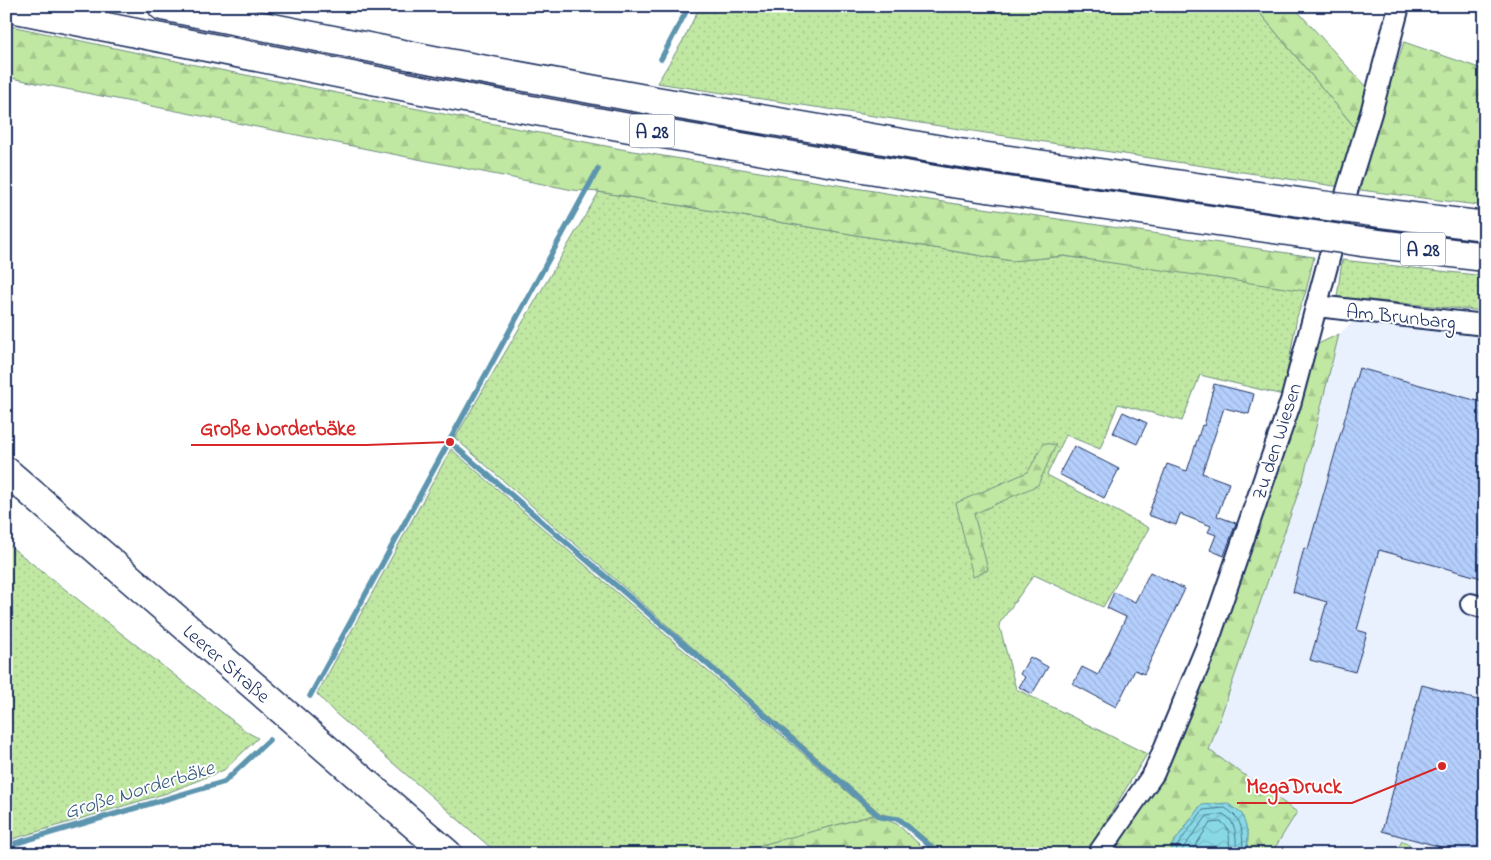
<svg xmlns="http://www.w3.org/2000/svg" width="1491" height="860" font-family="'Indie Flower',sans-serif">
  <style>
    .built { fill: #e9f1fe }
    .grass { fill: url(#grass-dots); stroke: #6e8c80 }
    .forest { fill: url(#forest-firs); stroke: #6e8c80 }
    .water { fill: url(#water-waves); stroke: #5d95af }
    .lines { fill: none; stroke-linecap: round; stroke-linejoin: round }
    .shore { stroke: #477394; stroke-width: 1 }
    .stream { stroke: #5d95af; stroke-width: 5.5 }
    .building { fill: url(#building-back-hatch); stroke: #1b2f5e }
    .street-casing { stroke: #1b2f5e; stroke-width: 24 }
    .secondary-casing { stroke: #1b2f5e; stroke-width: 31 }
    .highway-casing { stroke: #1b2f5e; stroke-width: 31 }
    .street { stroke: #fff; stroke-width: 20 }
    .secondary { stroke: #fff; stroke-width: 28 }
    .highway { stroke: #fff; stroke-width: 28 }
    .highway-bridge-casing { stroke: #1b2f5e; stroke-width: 31; stroke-linecap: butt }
    .highway-bridge { stroke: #fff; stroke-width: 28 }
    .labels { text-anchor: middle; stroke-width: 4; stroke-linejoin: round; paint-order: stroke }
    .shield { fill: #fff; stroke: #5f6d8e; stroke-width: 1 }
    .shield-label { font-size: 19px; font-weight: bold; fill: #1b2f5e }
    .street-label { font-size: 20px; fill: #1b2f5e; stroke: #fff }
    .water-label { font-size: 21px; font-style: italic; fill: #365a80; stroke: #fff }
    .leader { fill: none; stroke: #d62828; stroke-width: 2 }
    .callout-dot { fill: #d62828; stroke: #fff; stroke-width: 2 }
    .callout-label { font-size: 21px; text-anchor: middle; font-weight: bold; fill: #d62828; stroke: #fff; stroke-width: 4; stroke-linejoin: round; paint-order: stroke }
  </style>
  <defs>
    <pattern id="grass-dots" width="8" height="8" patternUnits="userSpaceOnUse" patternTransform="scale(1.25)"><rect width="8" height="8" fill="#c1e8a2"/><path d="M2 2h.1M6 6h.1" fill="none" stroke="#a5c78e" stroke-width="1.8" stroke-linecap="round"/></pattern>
    <pattern id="forest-firs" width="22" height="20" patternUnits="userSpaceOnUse" patternTransform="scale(1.25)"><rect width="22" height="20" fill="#c1e8a2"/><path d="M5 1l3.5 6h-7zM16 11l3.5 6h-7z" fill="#a5c78e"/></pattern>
    <pattern id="water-waves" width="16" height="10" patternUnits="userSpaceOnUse" patternTransform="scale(1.25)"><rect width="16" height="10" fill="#89d9e5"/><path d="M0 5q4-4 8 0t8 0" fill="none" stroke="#76bbc7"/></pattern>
    <pattern id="building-back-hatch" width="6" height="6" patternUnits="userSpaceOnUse" patternTransform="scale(1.25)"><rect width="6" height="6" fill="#b5cffd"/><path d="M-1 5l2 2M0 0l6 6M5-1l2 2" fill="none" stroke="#9bb2db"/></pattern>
  </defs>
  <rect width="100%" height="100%" fill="#fff"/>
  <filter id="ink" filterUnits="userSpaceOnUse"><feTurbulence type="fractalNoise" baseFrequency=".02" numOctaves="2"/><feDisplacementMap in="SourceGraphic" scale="10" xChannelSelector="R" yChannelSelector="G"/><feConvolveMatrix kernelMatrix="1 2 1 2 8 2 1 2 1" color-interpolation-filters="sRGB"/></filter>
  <g filter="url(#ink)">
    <path class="built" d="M1356 319 1485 338V854H1270L1209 751 1303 479 1339 334Z"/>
    <path class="grass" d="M700 6H1254L1357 130 1353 136 1341 187 657 83 684 39Z
      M599 192 1012 261 1064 256 1288 286 1306 291 1297 317 1283 395 1200 375 1182 421 1118 404 1100 449 1066 435 1047 475 1149 528 1103 607 1034 575 999 624 1016 689 1147 754 1086 854H944L901 818 881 814 455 438Z
      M1342 260 1485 276V311L1337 297Z
      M451 449 874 815 730 854H498L335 713 317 694Z
      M6 543 247 732 258 738 224 770 167 793 6 841Z"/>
    <path class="forest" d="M1254 6H1293L1365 86 1387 94 1404 42 1485 70V206L1360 190 1371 138 1357 130Z
      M6 25 195 65 621 149 916 198 1314 257 1306 291 1064 256 1012 261 599 192 573 190 6 77Z
      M1339 334 1303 479 1209 750 1297 812 1271 854H1247L1248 833 1201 805 1172 845 1171 854H1113L1183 733 1281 461 1318 344Z
      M1044 443 1056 445 1038 485 974 514 988 570 973 577 956 503 1028 472Z
      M874 815 897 824 930 854H753L750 848Z
      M1402 841 1426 854H1427H1395Z"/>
    <path class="water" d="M1227 803 1242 814 1248 833 1247 854H1171L1172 845 1201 805Z"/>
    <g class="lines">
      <path class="shore" d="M1176 854 1177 846 1203 810 1225 808C1245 820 1242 833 1243 854
        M1182 854 1183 848 1207 816 1223 814C1238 823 1236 838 1236 854
        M1190 854 1210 823 1221 822C1232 828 1229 843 1229 854"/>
      <path class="stream" d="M661 59 689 6
        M450 442 707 664 880 817 899 819 939 854
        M310 696 598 169
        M6 846 224 782 269 740"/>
    </g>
    <path class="building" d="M1359 368 1485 403V579L1379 550 1357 630 1367 633 1355 672 1310 660 1327 602 1293 592 1304 548 1308 549Z
      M1214 384 1254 394 1249 414 1224 408 1202 473 1229 483 1217 516 1236 523 1224 556 1210 550 1216 535 1208 532 1211 526 1180 514 1176 525 1148 515 1167 464 1187 471 1202 425 1204 426Z
      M1123 412 1147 423 1137 444 1113 433Z
      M1074 446 1119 469 1104 498 1059 474Z
      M1150 572 1185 589 1144 674 1135 670 1116 707 1073 684 1082 667 1098 675 1126 617 1107 608 1114 592 1135 602Z
      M1030 657 1048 667 1032 694 1019 687 1025 677 1020 674Z
      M1422 685 1485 702V854H1467L1382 831Z"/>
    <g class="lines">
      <g class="street-casing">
        <path id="street" d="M1317 306 1485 325
          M1471 604 1485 608
          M1098 854 1154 773 1206 648 1291 401 1347 191 1371 113 1399 6"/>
      </g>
      <g class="secondary-casing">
        <path id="secondary" d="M6 471 448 854"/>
      </g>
      <g class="highway-casing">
        <path id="highway" d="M162 6 448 63 656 101 960 153 1313 204
          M6 7 437 93 646 131 952 183 1301 233
          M1373 212 1485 226
          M1362 242 1485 257"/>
      </g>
      <use href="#street" class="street"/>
      <use href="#secondary" class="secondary"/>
      <use href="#highway" class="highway"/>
      <g class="highway-bridge-casing">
        <path id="highway-bridge" d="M1313 204 1373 212
          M1301 233 1362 242"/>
      </g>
      <use href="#highway-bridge" class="highway-bridge"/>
    </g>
  </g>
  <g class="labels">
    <g class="shield">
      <rect x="629.5" y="114.5" width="45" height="33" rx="4"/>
      <rect x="1400.5" y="232.5" width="45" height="33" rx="4"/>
    </g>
    <g class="shield-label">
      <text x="652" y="138">A 28</text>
      <text x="1423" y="256">A 28</text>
    </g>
    <g class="street-label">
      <text transform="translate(1401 316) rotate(6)" y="7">Am Brunbarg</text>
      <text transform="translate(1276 441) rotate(-72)" y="7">Zu den Wiesen</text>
      <text transform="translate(227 663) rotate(41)" y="7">Leerer Straße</text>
    </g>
    <g class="water-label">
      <text transform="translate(139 789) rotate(-17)" y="7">Große Norderbäke</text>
    </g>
  </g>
  <path class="leader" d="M450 442L366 445H191M1442 766L1352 803H1237"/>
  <g class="callout-dot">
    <circle cx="450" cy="442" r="5"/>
    <circle cx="1442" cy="766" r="5"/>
  </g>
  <g class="callout-label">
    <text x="278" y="435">Große Norderbäke</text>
    <text x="1294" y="793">MegaDruck</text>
  </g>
  <rect width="1491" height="860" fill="none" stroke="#fff" stroke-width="25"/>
  <rect x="12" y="12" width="1466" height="835" fill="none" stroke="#1b2f5e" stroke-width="2" filter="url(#ink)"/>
</svg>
